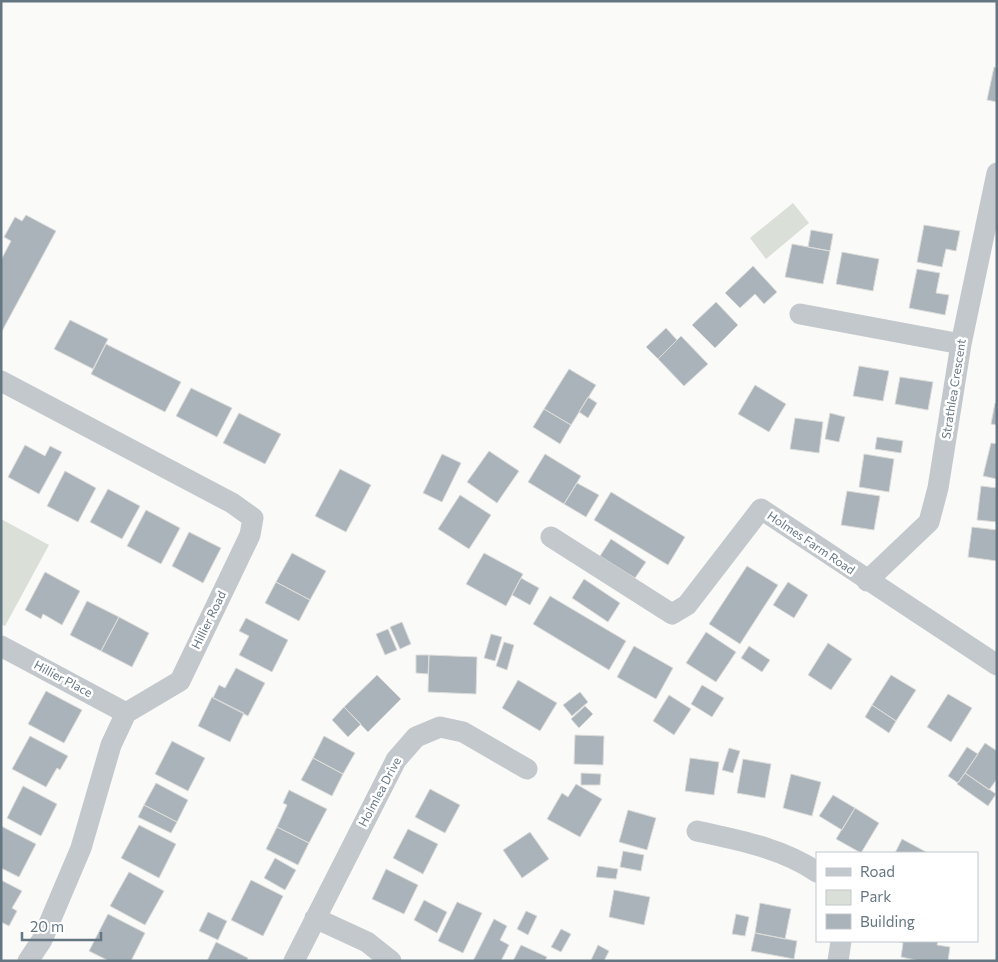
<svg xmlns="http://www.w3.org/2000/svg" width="998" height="962" font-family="Commissioner,sans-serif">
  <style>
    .green { fill: #dadfd7 }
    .building { fill: #aab3b9; stroke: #dcdcda }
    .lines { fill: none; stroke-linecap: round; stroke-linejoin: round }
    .minor { stroke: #c3c8cc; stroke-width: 21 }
    .labels { text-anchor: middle; stroke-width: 5; stroke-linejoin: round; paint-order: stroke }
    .street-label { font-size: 12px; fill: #657683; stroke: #fff }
  </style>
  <rect width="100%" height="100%" fill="#fafaf8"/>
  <path class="green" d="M793 203 809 223 766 259 750 238Z
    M1 519 49 545 5 626 1 624Z"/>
  <path class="building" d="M994 67 997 68V102L987 100Z
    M26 215 56 231 1 333V260L11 241 4 237 15 217 22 221Z
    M924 225 960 231 956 251 946 249 942 267 917 262Z
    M811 230 833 234 830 251 808 247Z
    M792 244 830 251 823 284 785 277Z
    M842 252 879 259 873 291 836 284Z
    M753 266 777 292 764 304 755 294 740 308 725 293Z
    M917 269 940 273 936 293 949 295 945 315 909 308Z
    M716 302 738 325 715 348 692 325Z
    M70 320 108 339 93 369 54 349Z
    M666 328 677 340 658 359 646 347Z
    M681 336 708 364 684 386 658 359Z
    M106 344 181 382 165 412 91 374Z
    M859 366 889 371 883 401 853 396Z
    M569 369 596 385 571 425 544 409Z
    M900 377 933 382 928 410 895 404Z
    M755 385 786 404 769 432 738 414Z
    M191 388 232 408 217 437 176 416Z
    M588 397 597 403 588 418 579 412Z
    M995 403 997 404V425L991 424Z
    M544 409 571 425 560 444 533 427Z
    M239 413 281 434 265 464 223 443Z
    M830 413 845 417 839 442 825 439Z
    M795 418 823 422 819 453 790 449Z
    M877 437 903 441 901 453 875 449Z
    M991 443 997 444V479L983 476Z
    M25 445 45 456 50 446 62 452 39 494 8 477Z
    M489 451 519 471 497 503 467 482Z
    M442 454 461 463 442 502 423 493Z
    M545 454 581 476 564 504 528 482Z
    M864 454 894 459 889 492 859 487Z
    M340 469 371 485 346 532 315 516Z
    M65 471 96 488 78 522 47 506Z
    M577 483 599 495 586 517 564 504Z
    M981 486 997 488V522L977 520Z
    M108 489 140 506 122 539 90 522Z
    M847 491 880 496 874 530 841 525Z
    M611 492 685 537 668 565 594 520Z
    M460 495 491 515 469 549 438 529Z
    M146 510 180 528 161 564 127 546Z
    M972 527 997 530V561L968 557Z
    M189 532 221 548 203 583 172 566Z
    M611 539 646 562 635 578 600 556Z
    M292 553 326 571 310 600 276 582Z
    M484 553 523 574 506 606 466 584Z
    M747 566 778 585 740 644 709 624Z
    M45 572 80 591 62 625 43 614 41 619 25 610Z
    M521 578 539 588 530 605 512 595Z
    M584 579 620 603 608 622 572 598Z
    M276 582 310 600 299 621 265 603Z
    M788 582 808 595 794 618 773 605Z
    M550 596 626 641 609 670 533 624Z
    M87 601 119 617 101 651 70 635Z
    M119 617 149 633 132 667 101 651Z
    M246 618 288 640 272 672 239 655 249 636 239 631Z
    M402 622 411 644 400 649 390 627Z
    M388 629 397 650 385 655 376 634Z
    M706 632 736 652 716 682 686 663Z
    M491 634 502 637 495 661 484 658Z
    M504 642 514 645 507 670 496 666Z
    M828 643 852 659 831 690 808 675Z
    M634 646 673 668 656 699 617 677Z
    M749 646 770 660 762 672 741 658Z
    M416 655H429L428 674 416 673Z
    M429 655 477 657 476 694 428 692Z
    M236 668 265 683 248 716 213 698 219 685 225 688Z
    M377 675 401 699 368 732 344 707Z
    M891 675 916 690 896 721 872 705Z
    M518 680 557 703 540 731 502 708Z
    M702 685 724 698 712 717 691 704Z
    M46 691 82 710 64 743 28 724Z
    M580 692 588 702 572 716 563 705Z
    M948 694 972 708 951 742 927 727Z
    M669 695 691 709 674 735 653 721Z
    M212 697 244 713 230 742 198 726Z
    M872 705 896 721 889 733 865 717Z
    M585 706 593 714 579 728 571 719Z
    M344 707 361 724 348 737 332 720Z
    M575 735 604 736 603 765 574 764Z
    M30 736 68 756 60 770 57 768 46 787 12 769Z
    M324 736 355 753 343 774 313 758Z
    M172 741 205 758 188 791 155 774Z
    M985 743 997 751V779L989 790 965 773Z
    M967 747 978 754 958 783 948 776Z
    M729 748 740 751 733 773 722 770Z
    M313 758 343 774 332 796 301 780Z
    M690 758 719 762 714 795 685 791Z
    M743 759 771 764 765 798 737 793Z
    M581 773 601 774 600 785H581Z
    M965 773 996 794 988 806 957 784Z
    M791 774 821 782 812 816 783 808Z
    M156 783 188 800 177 822 144 805Z
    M576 784 602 799 580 837 547 819 562 793 568 797Z
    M23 786 57 804 41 836 7 818Z
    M430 789 460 805 445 833 415 817Z
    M289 790 327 809 309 843 277 827 287 805 283 803Z
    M833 795 855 808 842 830 819 816Z
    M144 805 177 822 171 833 138 817Z
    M855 808 879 823 861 853 836 839Z
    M628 810 656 818 647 850 619 842Z
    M139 825 176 844 159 878 121 858Z
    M1 826 36 844 19 877 1 868Z
    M277 827 309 843 298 865 266 849Z
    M408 829 438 844 423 874 393 858Z
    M530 832 549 859 522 878 503 850Z
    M902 839 928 853H895Z
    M623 851 644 855 641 871 620 867Z
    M275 858 296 870 285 890 264 878Z
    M598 866 618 869 616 879 596 877Z
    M386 869 418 885 404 914 372 899Z
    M129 872 164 891 145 925 110 906Z
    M1 880 22 891 12 908 17 911 9 926 1 922Z
    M251 880 283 896 263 936 231 920Z
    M614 890 650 897 644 925 609 917Z
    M424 900 447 912 437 933 414 920Z
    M457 902 482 913 463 953 438 941Z
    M760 903 791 909 785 939 755 933Z
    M526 911 537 916 528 935 517 929Z
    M208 912 227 921 218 940 199 931Z
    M108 914 145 933 131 961H109L89 951Z
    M736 914 749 917 745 936 732 934Z
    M494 919 507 926 500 940 509 945 501 961H473Z
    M561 929 571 934 561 952 551 947Z
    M755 933 797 941 794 959 751 951Z
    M897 941H938L937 945 950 947 948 961H920L901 957 903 943Z
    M216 942 248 958 247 961H207Z
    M521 945 547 957 545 961H513Z
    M598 945 609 951 604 961H592L591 960Z"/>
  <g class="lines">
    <path class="minor" d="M800 314 961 344
      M1 381 232 503 253 518 250 535 180 681 126 713 111 745 81 848 42 940 28 961
      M551 537 672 614 687 605 761 509 997 665
      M867 581 929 522 938 488 961 344 997 173
      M1 646 126 713
      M697 831C738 840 782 848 817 872
      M315 918 367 942 391 961
      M294 961 396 760 416 737 440 727 463 732 527 769
      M838 961 841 941"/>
  </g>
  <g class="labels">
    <g class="street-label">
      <text transform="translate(954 389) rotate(-81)" y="4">Strathlea Crescent</text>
      <text transform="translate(811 543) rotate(34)" y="4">Holmes Farm Road</text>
      <text transform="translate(209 620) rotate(-64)" y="4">Hillier Road</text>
      <text transform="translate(63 679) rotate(28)" y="4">Hillier Place</text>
      <text transform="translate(380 792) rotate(-62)" y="4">Holmlea Drive</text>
    </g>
  </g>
  <rect width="998" height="962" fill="none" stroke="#657683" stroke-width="5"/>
  <rect x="816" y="852" width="162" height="90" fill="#ffffff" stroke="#c1c8cd"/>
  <rect x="826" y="868" width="25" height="8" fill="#c3c8cc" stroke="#c1c8cd"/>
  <text x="860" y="877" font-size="15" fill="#657683">Road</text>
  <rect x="826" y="890" width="25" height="15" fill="#dadfd7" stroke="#c1c8cd"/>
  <text x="860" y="902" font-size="15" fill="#657683">Park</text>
  <rect x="826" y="914" width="25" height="15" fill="#aab3b9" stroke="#c1c8cd"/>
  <text x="860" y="927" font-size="15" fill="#657683">Building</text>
  <path d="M22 932v8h79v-8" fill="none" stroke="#657683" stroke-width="2.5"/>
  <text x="30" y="932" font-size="15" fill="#657683" stroke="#ffffff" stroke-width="4" paint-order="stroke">20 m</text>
</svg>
